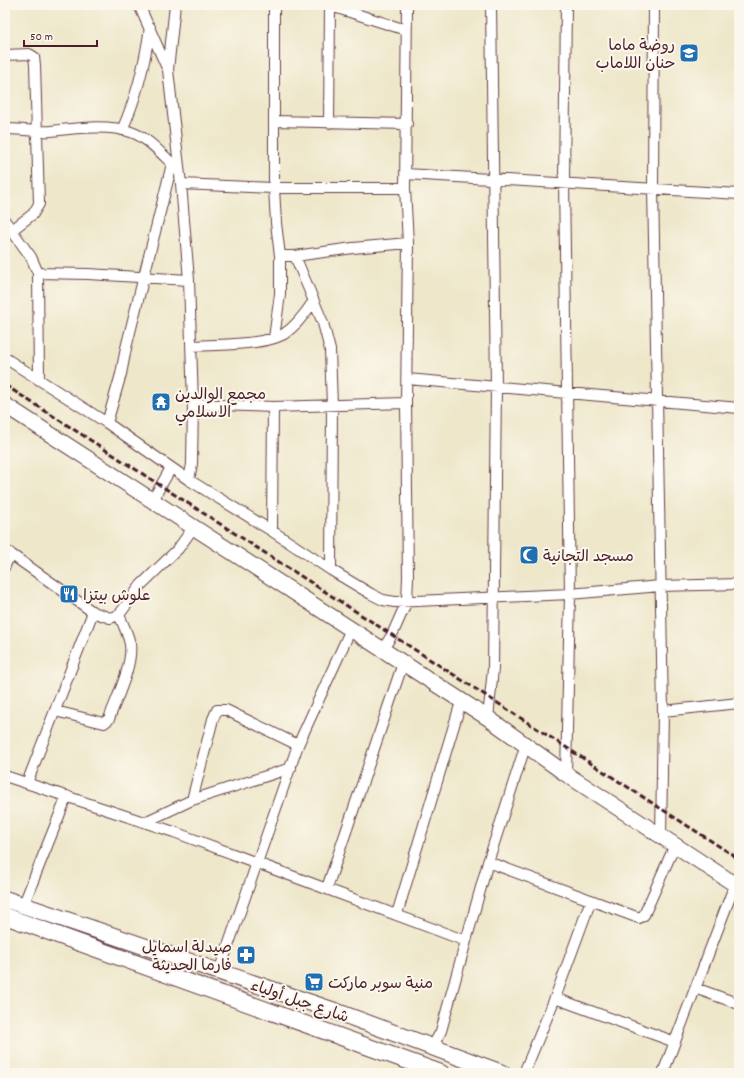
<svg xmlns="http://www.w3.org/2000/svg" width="744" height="1078" font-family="Dekko,'Playpen Sans Arabic',sans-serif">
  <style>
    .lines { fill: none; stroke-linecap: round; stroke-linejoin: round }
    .street-casing { stroke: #633d43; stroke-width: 12 }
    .secondary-casing { stroke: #633d43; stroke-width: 17 }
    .primary-casing { stroke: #633d43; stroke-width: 18 }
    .street { stroke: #fff; stroke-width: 10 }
    .secondary { stroke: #fff; stroke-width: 15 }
    .primary { stroke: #fff; stroke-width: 16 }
    .rail { stroke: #4a1f2b; stroke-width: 3; stroke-dasharray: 6 3; stroke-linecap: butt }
    .labels { text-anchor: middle; stroke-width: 4; stroke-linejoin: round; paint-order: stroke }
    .poi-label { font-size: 16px; fill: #4a1f2b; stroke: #fbf7ec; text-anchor: start }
    .street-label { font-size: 16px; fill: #4a1f2b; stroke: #fbf7ec }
  </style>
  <rect width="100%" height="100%" fill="#fbf7ec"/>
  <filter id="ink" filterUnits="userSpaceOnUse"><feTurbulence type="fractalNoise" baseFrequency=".025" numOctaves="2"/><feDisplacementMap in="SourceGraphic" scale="8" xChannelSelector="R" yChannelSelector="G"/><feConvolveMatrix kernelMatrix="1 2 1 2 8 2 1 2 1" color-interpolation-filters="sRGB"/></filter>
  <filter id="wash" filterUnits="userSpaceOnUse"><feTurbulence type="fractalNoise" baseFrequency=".012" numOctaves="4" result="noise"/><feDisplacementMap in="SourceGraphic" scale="16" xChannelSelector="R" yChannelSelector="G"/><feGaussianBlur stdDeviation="0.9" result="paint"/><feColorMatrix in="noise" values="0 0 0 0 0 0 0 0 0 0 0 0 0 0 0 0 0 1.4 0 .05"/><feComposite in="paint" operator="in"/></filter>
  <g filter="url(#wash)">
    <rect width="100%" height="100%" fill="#eee7ca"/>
  </g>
  <g filter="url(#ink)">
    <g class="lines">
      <g class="street-casing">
        <path id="street" d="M139 5 167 68
          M175 5 168 70 181 184 189 280 193 404 192 464 189 480
          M274 5V188L276 223 280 256V294L274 338
          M328 5 406 30
          M566 5 564 182 570 594 566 774
          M654 5 653 188 663 711 661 836
          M5 55 29 54 34 57 35 65 39 204 33 214 12 230
          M275 121 407 124
          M329 123 330 5
          M5 129C19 129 37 132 51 131 74 128 109 124 131 132 149 138 163 156 177 168
          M122 130C137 97 145 63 150 27
          M406 174 739 194
          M181 184 274 188H405
          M5 221 31 257 38 273 39 380
          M280 256H295L353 248 408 243
          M295 256 323 323 330 350 332 405 331 570
          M38 273 88 274 189 280
          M192 346C215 345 265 345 284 334 296 326 305 314 313 302
          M5 358 107 423 189 480 272 531 331 570 371 594 383 600 395 602 570 594 660 586 739 584
          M407 379 739 408
          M193 404 273 407 406 403
          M107 423 121 374 126 348 172 164
          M152 501 171 468
          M272 531 273 407
          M5 550 93 612 110 618 119 615 141 585 178 549 193 528
          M5 566 10 553
          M383 649 392 635 407 601 408 577 406 403 408 243 405 188 407 5
          M55 711 104 723 109 719C116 699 133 666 130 644 128 634 123 624 119 615
          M663 711 739 703
          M488 718 493 669 496 386 491 5
          M5 776 174 832 466 941
          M27 783 93 612
          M192 800 213 719 217 710H226L298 745
          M145 822 192 800 291 768
          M488 862 639 918 644 915 675 845
          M327 888 403 663
          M23 906 67 796
          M397 914 461 702
          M219 972 298 745 351 629
          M695 988 739 1004
          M555 998 675 1042
          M433 1046 441 1031 488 862 526 744
          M524 1073 555 998 591 900
          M663 1073 735 884"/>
      </g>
      <g class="secondary-casing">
        <path id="secondary" d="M5 405 488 718 566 774 739 887"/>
      </g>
      <g class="primary-casing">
        <path id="primary" d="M5 899 332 1010 502 1073
          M5 916 441 1073"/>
      </g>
      <use href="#street" class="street"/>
      <use href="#secondary" class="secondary"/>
      <use href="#primary" class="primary"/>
      <path class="rail" d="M5 385 739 859"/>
    </g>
  </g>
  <defs>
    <g id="school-square" transform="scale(1)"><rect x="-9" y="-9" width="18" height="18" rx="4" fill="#1f6fb2" stroke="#fbf7ec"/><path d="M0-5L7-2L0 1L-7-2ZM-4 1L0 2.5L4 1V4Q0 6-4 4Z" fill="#fff"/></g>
    <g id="temple-square" transform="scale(1)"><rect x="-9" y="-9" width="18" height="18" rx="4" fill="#1f6fb2" stroke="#fbf7ec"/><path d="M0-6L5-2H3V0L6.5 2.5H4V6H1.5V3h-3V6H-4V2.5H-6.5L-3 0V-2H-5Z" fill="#fff"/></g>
    <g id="mosque-square" transform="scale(1)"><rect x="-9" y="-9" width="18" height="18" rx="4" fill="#1f6fb2" stroke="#fbf7ec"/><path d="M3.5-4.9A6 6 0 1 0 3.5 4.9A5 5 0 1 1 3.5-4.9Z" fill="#fff"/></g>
    <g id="restaurant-square" transform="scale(1)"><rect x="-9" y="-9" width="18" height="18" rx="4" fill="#1f6fb2" stroke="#fbf7ec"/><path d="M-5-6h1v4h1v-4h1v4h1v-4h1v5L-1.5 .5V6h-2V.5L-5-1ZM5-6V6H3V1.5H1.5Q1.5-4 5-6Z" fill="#fff"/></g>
    <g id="pharmacy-square" transform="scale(1)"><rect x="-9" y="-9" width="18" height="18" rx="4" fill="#1f6fb2" stroke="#fbf7ec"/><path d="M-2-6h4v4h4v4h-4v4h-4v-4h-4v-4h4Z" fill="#fff"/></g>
    <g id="supermarket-square" transform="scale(1)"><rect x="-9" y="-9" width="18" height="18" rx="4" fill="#1f6fb2" stroke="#fbf7ec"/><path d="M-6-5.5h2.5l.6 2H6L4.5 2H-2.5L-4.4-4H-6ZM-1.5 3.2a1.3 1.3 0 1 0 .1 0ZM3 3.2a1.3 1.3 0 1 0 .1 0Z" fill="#fff"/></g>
  </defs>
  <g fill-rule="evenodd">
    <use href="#school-square" x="689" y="53"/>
    <use href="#temple-square" x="161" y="402"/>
    <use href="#mosque-square" x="529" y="555"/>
    <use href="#restaurant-square" x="69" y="594"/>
    <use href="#pharmacy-square" x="246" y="955"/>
    <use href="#supermarket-square" x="314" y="982"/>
  </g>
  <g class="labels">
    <g class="poi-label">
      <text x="675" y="50" text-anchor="end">روضة ماما<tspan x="675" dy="18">حنان اللاماب</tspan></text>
      <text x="175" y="399">مجمع الوالدين<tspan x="175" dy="18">الاسلامي</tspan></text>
      <text x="543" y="561">مسجد التجانية</text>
      <text x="83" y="600">علوش بيتزا</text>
      <text x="232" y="952" text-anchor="end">صيدلة اسمايل<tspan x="232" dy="18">فارما الحديثة</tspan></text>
      <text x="328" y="988">منية سوبر ماركت</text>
    </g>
    <g class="street-label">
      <text transform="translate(300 1000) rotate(19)" y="6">شارع جبل أولياء</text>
    </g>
  </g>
  <rect width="744" height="1078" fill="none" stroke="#fbf7ec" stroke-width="20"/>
  <path d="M24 40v6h73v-6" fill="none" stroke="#4a1f2b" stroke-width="2"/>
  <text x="30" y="40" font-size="12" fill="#4a1f2b" stroke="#fbf7ec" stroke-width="3" paint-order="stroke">50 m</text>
</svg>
